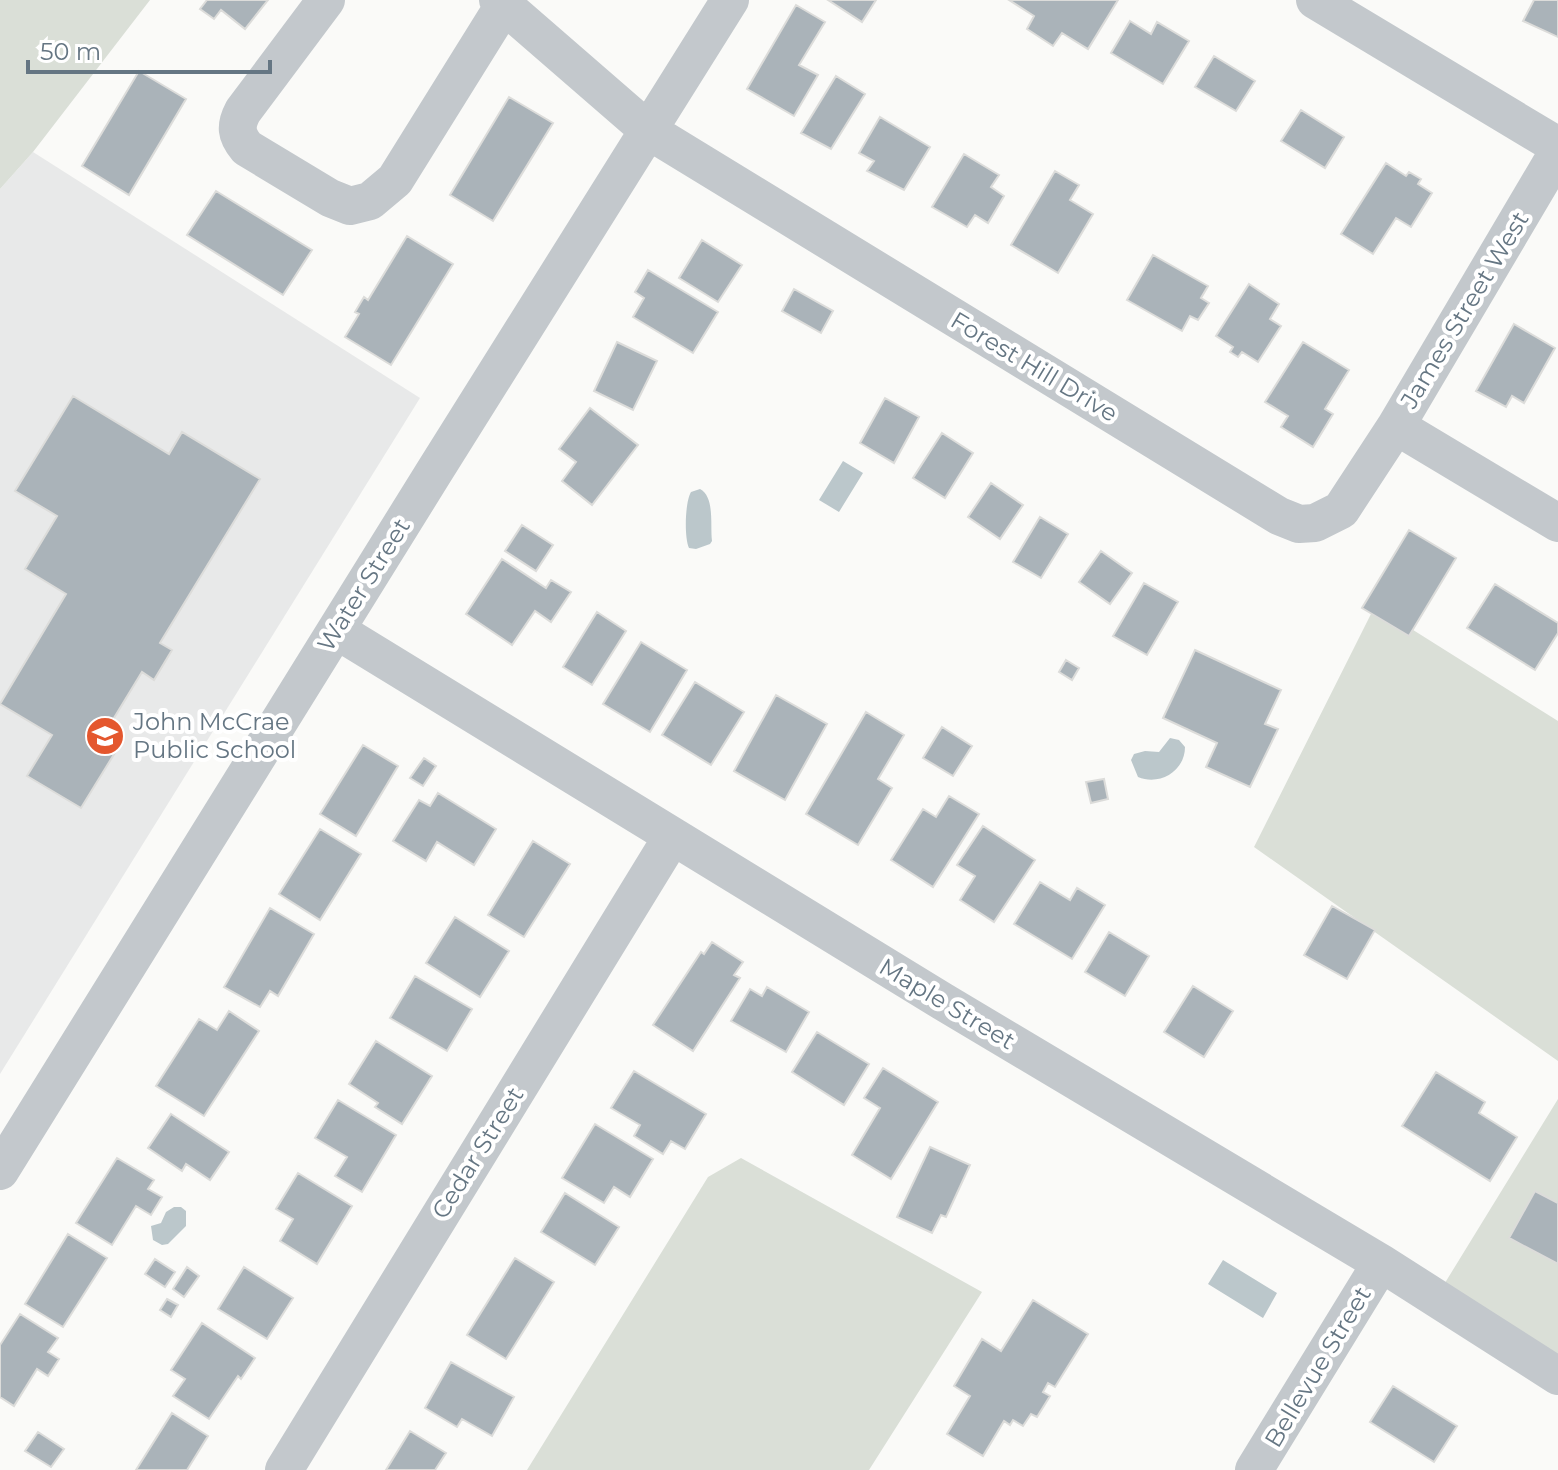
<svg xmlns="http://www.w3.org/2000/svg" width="1558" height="1470" font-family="Montserrat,sans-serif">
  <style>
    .built { fill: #e8e9e9 }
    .green { fill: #dadfd7 }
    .water { fill: #bbc7cb }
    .building { fill: #aab3b9; stroke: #dcdcda; stroke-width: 2 }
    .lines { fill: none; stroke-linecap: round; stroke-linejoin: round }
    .minor { stroke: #c3c8cc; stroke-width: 38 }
    .labels { text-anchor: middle; stroke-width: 8; stroke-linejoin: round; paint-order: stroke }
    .street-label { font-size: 24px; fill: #657683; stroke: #fff }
    .poi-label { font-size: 24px; fill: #657683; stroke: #fff; text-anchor: start }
  </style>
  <rect width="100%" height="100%" fill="#fafaf8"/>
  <path class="built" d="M33 152 420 398 0 1074V189Z"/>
  <path class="green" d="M0 0H150L33 152 0 189Z
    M1375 606 1558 721V1061L1254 847Z
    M1558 1099V1382L1432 1304Z
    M741 1158 982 1292 869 1470H527L708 1177Z"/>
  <path class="water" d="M843 461 863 473 839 512 819 500Z
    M700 489C715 497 710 525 712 541L710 544 696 549 689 548C684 537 685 502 691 492Z
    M1170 738 1179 740 1185 747C1185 771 1160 786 1138 777L1131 760 1134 754 1145 751 1159 752Z
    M174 1207H181L186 1211V1226L168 1244 162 1245 153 1240 151 1226 161 1223 166 1212Z
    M1223 1260 1277 1293 1263 1318 1208 1284Z"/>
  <path class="building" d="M207 0H268L245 29 221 10 214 19 200 9Z
    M828 0H876L862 22Z
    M1009 0H1118L1088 49 1062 33 1053 46 1027 29 1034 16Z
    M1534 0H1558V37L1523 21Z
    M796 5 825 22 799 65 818 75 794 116 747 89Z
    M1130 21 1151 34 1157 22 1189 41 1163 84 1111 53Z
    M1214 56 1255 81 1236 111 1195 87Z
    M139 71 186 99 129 195 82 166Z
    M836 76 865 94 831 149 801 133Z
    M509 97 553 123 493 221 450 195Z
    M1301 110 1344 137 1325 168 1281 141Z
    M880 117 930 147 904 190 867 171 874 161 859 153Z
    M964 154 999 175 991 187 1004 196 988 223 975 215 967 227 932 207Z
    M1386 163 1406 176 1409 172 1421 179 1418 184 1432 193 1411 227 1396 218 1373 254 1341 234Z
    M1055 171 1079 185 1070 200 1093 214 1058 273 1011 245Z
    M216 191 312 250 283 295 187 235Z
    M407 236 453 264 391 365 345 337 359 314 355 312 364 297 368 300Z
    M702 240 742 265 718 302 679 278Z
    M1153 255 1208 286 1201 298 1209 303 1198 320 1190 316 1182 331 1127 300Z
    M648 270 718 312 693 353 633 317 644 298 635 292Z
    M1249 284 1279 304 1270 319 1281 326 1258 362 1242 352 1238 357 1230 352 1233 347 1216 336Z
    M794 289 833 311 821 333 782 311Z
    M1514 324 1555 348 1524 403 1512 396 1506 407 1476 391Z
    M617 342 657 361 633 410 594 391Z
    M1303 342 1349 370 1325 409 1333 414 1313 447 1281 427 1288 416 1265 402Z
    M73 396 169 454 182 432 260 479 160 643 172 650 154 680 142 672 100 741 116 751 81 808 27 776 52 735 0 704 66 594 25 569 57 516 15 491Z
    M885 398 919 417 894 463 860 443Z
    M590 408 638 445 592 505 562 481 576 462 559 449Z
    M942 433 973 453 945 498 913 478Z
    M991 483 1023 505 1000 539 968 517Z
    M1040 517 1068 534 1041 578 1013 562Z
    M522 525 553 545 536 571 505 551Z
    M1409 530 1456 558 1409 636 1362 608Z
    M1101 551 1132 573 1110 604 1079 582Z
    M502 559 546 588 551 580 571 592 551 622 535 611 512 645 466 614Z
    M1144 583 1178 602 1147 655 1113 636Z
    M1495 584 1558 623V633L1535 670 1467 628Z
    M597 612 626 631 592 685 563 667Z
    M641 642 687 670 650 732 603 704Z
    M1195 650 1281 690 1265 724 1278 729 1250 787 1206 767 1217 743 1163 718Z
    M1066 660 1079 668 1072 680 1059 672Z
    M695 682 744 712 711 765 662 735Z
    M776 695 827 724 785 800 734 771Z
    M866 712 904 735 878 779 892 788 858 845 806 814Z
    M942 727 972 746 953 776 923 758Z
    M363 745 398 766 356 836 320 814Z
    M424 758 436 766 423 786 410 778Z
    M1104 779 1108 799 1091 803 1086 782Z
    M438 793 496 829 474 865 437 842 426 861 393 841 419 800 430 806Z
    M949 796 979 814 933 887 891 860 923 809 936 817Z
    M983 826 1035 860 994 922 960 900 975 876 957 865Z
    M320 829 361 854 320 920 279 894Z
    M533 841 570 864 524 937 488 915Z
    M1040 882 1070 900 1077 888 1105 905 1072 959 1014 924Z
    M1332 906 1375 930 1347 979 1304 955Z
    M270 908 314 934 278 996 270 991 260 1007 224 987Z
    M455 917 509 951 480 997 426 963Z
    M1109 932 1149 956 1125 996 1085 972Z
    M712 942 743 962 734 975 740 978 693 1051 653 1025 701 952 704 954Z
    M415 976 472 1009 447 1051 390 1018Z
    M1193 986 1233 1011 1204 1057 1164 1032Z
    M767 987 809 1012 786 1052 731 1021 750 989 762 996Z
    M229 1011 259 1031 204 1116 156 1086 199 1019 217 1030Z
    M817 1032 869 1064 844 1105 792 1072Z
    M376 1041 432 1076 402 1124 375 1107 378 1103 349 1084Z
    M883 1068 938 1102 891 1179 852 1155 880 1108 864 1098Z
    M634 1071 706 1114 685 1149 671 1141 663 1154 634 1136 640 1125 611 1108Z
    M1436 1072 1485 1102 1479 1113 1517 1137 1490 1181 1402 1126Z
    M338 1100 396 1135 362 1192 335 1176 347 1157 315 1138Z
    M171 1114 229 1152 210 1180 186 1164 182 1171 148 1148Z
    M595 1124 653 1159 630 1197 614 1187 604 1203 562 1178Z
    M930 1147 970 1165 946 1217 941 1215 932 1233 897 1217Z
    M117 1158 154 1180 148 1189 162 1197 151 1215 136 1206 112 1245 76 1223Z
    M298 1173 352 1206 317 1264 280 1241 293 1219 276 1209Z
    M1535 1191 1558 1203V1264L1509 1238Z
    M565 1193 619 1227 595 1265 541 1232Z
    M68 1234 107 1258 63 1327 25 1304Z
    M515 1258 554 1282 506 1359 467 1335Z
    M155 1259 175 1272 165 1287 145 1274Z
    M187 1267 199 1276 184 1297 173 1289Z
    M244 1267 293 1298 267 1339 218 1309Z
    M167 1299 178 1305 171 1317 160 1310Z
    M1033 1300 1088 1334 1055 1387 1048 1383 1043 1392 1050 1396 1037 1417 1031 1414 1023 1426 1013 1420 1010 1425 1004 1421 983 1456 947 1434 970 1396 954 1386 982 1339 1001 1351Z
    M20 1314 58 1338 48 1352 59 1359 48 1376 37 1369 14 1406 0 1397V1345Z
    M202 1323 255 1358 241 1379 238 1376 209 1419 173 1396 185 1379 171 1370Z
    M451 1362 514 1397 492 1436 462 1419 457 1427 425 1408Z
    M1393 1386 1457 1426 1434 1462 1370 1422Z
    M172 1413 208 1436 187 1470H136Z
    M410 1431 446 1453 435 1470H386Z
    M38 1432 64 1449 51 1467 25 1451Z"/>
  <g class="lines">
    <path class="minor" d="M326 0 243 111C235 126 236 135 247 148L330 198 350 206 370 201 395 180 504 5
      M498 0 649 131 1279 516 1299 524 1315 523 1341 510 1396 426 1558 152
      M1315 0 1558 146
      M1396 426 1558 523
      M336 630 942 1001 1381 1263 1558 1376
      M0 1171 434 472 730 0
      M284 1470 672 837
      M1254 1470 1381 1263"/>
  </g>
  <defs>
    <g id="school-disc" transform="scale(2)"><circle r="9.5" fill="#e4572e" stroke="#fff"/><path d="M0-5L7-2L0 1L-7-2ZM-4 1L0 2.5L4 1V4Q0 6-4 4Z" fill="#fff"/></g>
  </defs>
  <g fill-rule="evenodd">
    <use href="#school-disc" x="105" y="736"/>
  </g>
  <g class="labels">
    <g class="street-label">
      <text transform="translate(1465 310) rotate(-59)" y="8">James Street West</text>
      <text transform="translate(1034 367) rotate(31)" y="8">Forest Hill Drive</text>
      <text transform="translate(364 585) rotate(-58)" y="8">Water Street</text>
      <text transform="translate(947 1004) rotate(31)" y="8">Maple Street</text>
      <text transform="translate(478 1153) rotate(-58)" y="8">Cedar Street</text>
      <text transform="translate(1318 1367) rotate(-59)" y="8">Bellevue Street</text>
    </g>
    <g class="poi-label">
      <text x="133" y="730">John McCrae<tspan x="133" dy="28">Public School</tspan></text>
    </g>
  </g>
  <path d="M28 60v12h242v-12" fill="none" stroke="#657683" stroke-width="4"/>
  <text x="40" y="60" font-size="24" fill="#657683" stroke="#ffffff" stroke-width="6" paint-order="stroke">50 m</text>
</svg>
